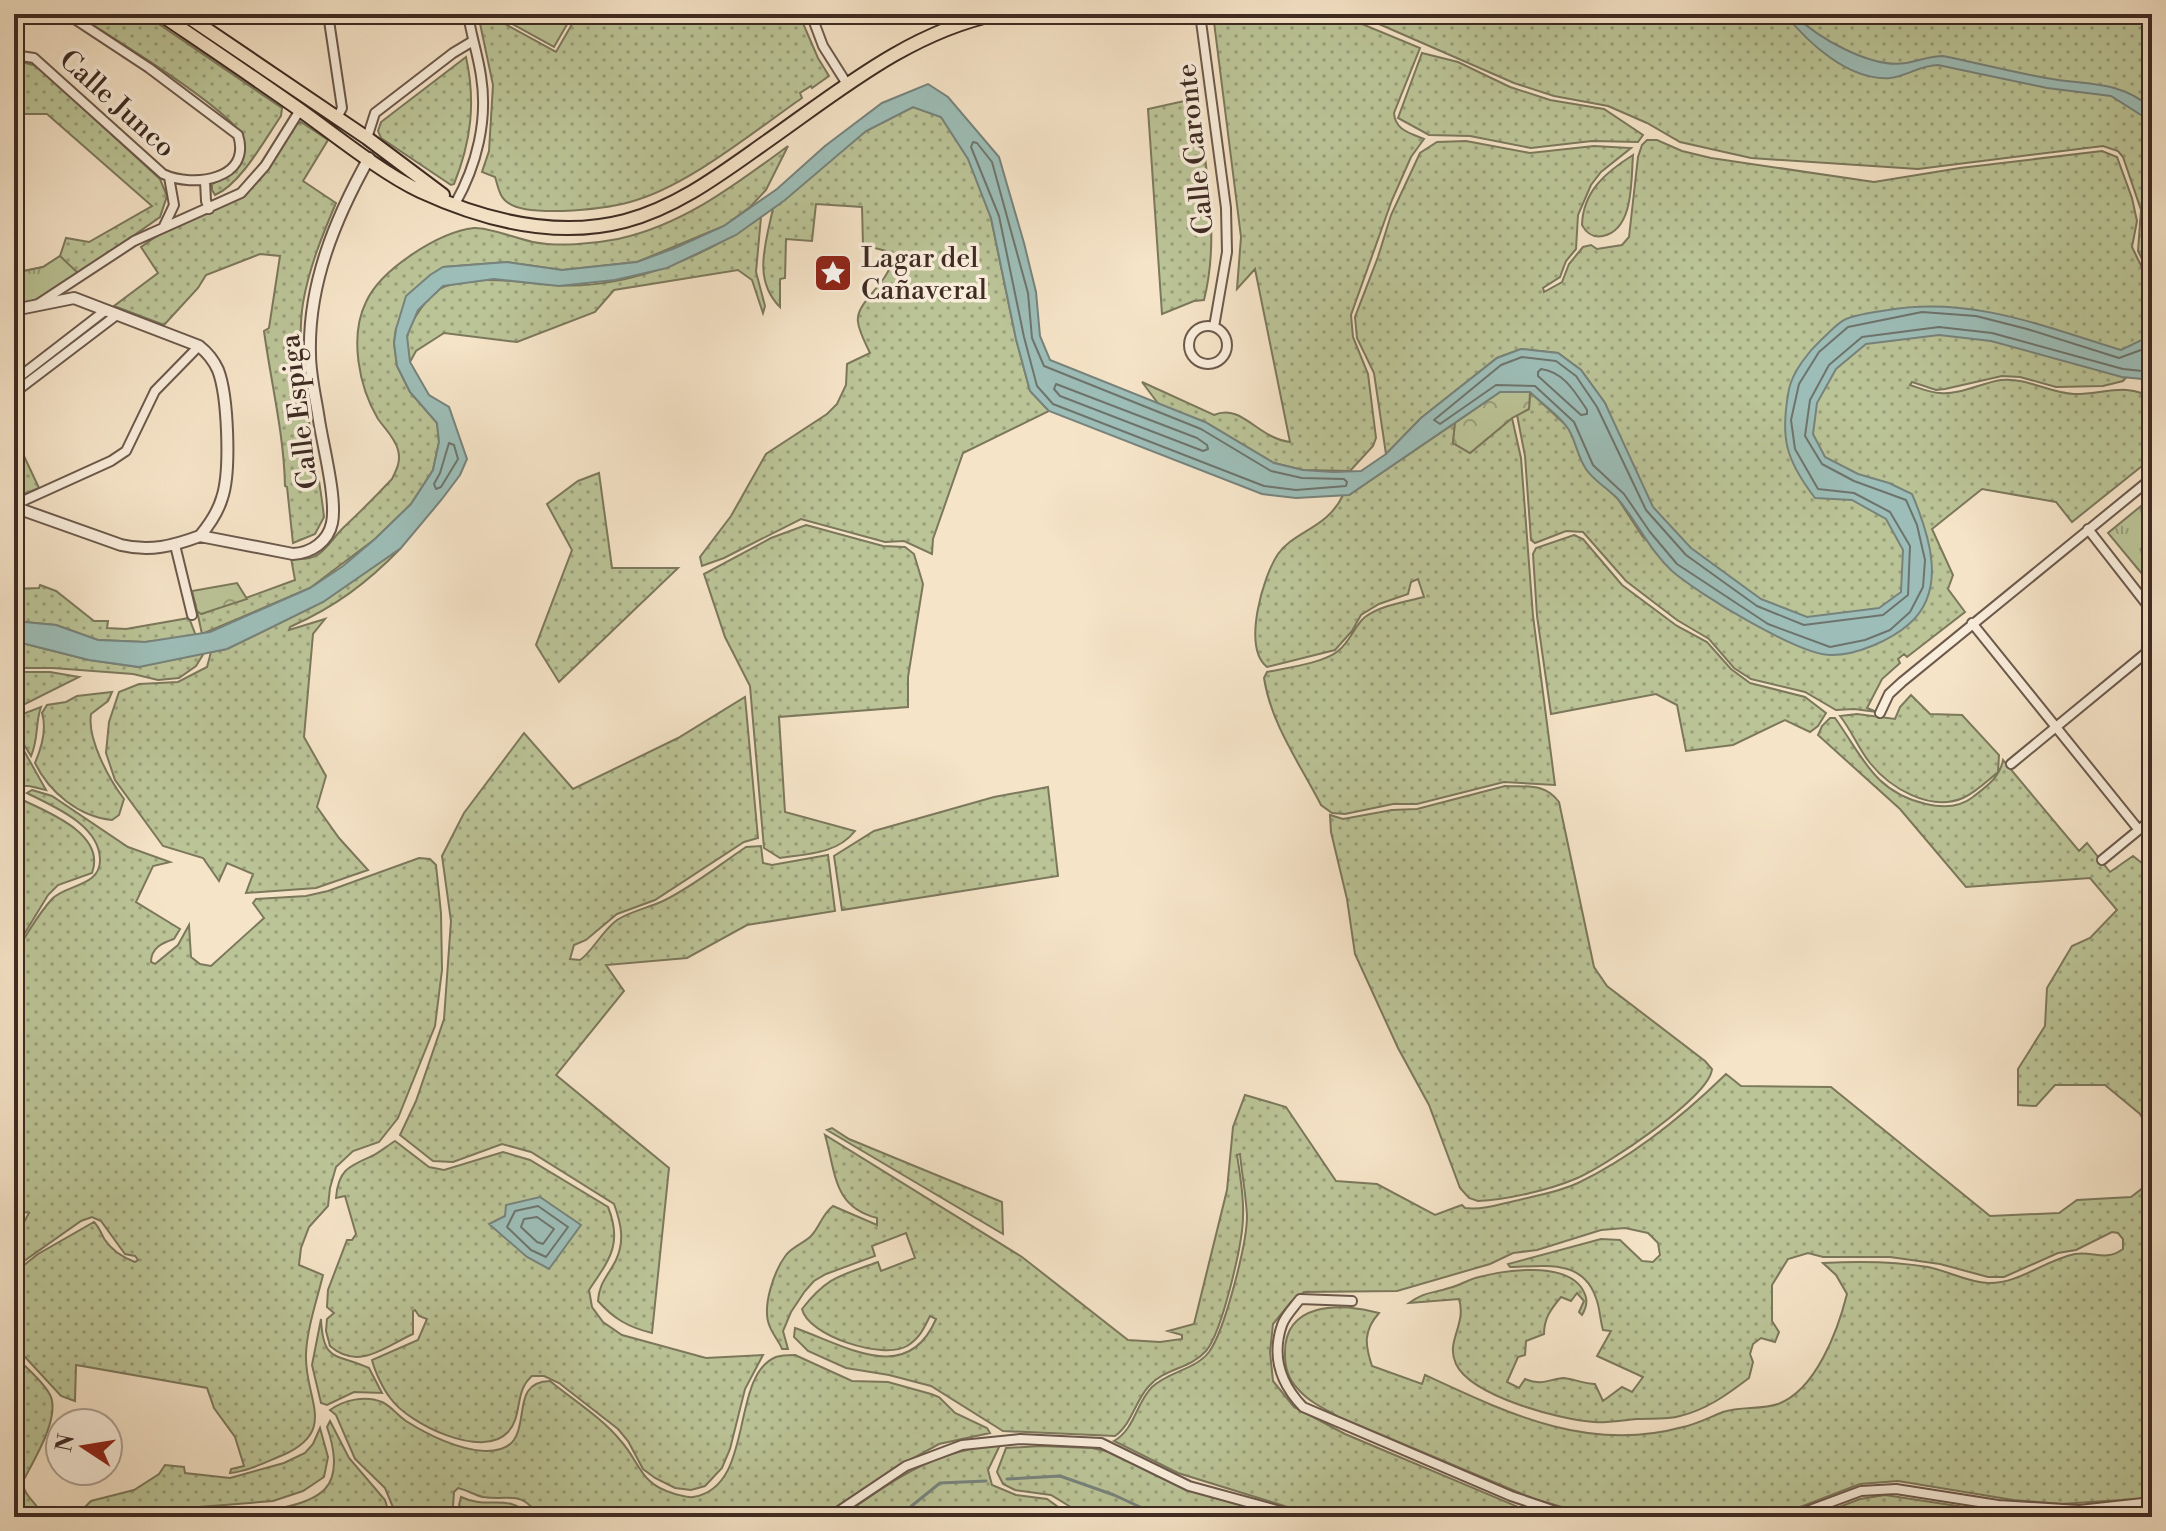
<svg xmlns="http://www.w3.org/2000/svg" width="2166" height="1531" font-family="'Libre Bodoni',serif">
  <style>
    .grass { fill: url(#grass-dots); stroke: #7c785c; stroke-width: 2 }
    .forest { fill: url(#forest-crowns); stroke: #7c785c; stroke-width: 2 }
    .park { fill: url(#park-tufts); stroke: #7c785c; stroke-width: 2 }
    .pitch { fill: #bbc497; stroke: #7c785c; stroke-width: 2 }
    .water { fill: #9dbeb8; stroke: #77837c; stroke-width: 2 }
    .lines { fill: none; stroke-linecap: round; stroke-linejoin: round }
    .shore { stroke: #6e746d; stroke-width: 2 }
    .stream { stroke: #77837c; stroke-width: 3 }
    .minor-casing { stroke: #6c594c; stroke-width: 12 }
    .tertiary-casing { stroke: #6c594c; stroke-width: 14 }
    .primary-casing { stroke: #3e2b22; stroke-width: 16 }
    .minor { stroke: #f9eddb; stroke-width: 8 }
    .tertiary { stroke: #f9eddb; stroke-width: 10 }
    .primary { stroke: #f6e4c8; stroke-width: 12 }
    .labels { text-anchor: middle; stroke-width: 7; stroke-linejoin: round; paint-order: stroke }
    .street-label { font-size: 28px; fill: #3e2b22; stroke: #f9eddb }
    .poi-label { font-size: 28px; fill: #3e2b22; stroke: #f9eddb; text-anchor: start }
  </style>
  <defs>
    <pattern id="grass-dots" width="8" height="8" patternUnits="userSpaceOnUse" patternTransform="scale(2)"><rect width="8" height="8" fill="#bbc497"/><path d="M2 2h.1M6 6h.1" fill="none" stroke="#999f7b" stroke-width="1.8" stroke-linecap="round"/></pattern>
    <pattern id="forest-crowns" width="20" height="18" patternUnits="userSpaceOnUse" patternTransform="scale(2)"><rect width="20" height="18" fill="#bbc497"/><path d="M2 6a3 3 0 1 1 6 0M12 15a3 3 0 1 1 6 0" fill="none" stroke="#999f7b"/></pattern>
    <pattern id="park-tufts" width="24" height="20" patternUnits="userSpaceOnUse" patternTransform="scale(2)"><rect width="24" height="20" fill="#bbc497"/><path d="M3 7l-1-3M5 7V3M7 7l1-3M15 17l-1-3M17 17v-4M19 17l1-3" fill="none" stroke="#999f7b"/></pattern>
  </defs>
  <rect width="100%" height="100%" fill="#f6e4c8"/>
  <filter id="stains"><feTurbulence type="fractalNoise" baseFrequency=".0025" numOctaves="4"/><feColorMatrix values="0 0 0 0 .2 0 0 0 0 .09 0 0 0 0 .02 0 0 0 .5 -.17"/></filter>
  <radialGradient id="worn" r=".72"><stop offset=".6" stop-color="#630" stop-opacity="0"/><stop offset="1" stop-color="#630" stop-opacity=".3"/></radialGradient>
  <path class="grass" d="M75 14H144L282 108 281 116C265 139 241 184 215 195L212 190V184C230 176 251 159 243 138 234 111 105 33 75 14Z
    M478 14H497L498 20 556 52 575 19 573 14H799L818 58 829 76 812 88 811 86 800 93 802 98C753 132 687 187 630 202 608 208 585 210 563 211 545 211 510 213 501 195 498 189 497 183 495 177L482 172 489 151 493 85Z
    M1213 14H1338L1420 48 1394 113C1395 130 1410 133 1424 139L1411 157 1392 200 1351 315 1353 337 1368 374 1376 438 1373 446 1350 471 1303 470 1274 463 1205 422 1160 406 1142 382 1214 415C1242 403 1257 438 1290 442L1255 269 1237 289 1241 237Z
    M1356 14H2008L2152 20V279L2138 251 2141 210 2123 157 2118 151 2103 146 1918 169 1751 158 1680 142 1647 123 1608 106 1554 96 1514 83Z
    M1422 53 1458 62 1510 87 1550 100 1604 109 1643 135 1638 142 1592 141 1531 148 1470 136 1429 135 1398 118Z
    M466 57C476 102 471 142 454 184L451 185 381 138 378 131 381 122Z
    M14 60 37 66 160 179 167 196 160 217 79 274 14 273 43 267 60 256 66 238 89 242 152 206 47 114H14Z
    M1198 98C1204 165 1221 233 1204 300L1194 301 1162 314 1148 109Z
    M913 107 941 117 968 158 991 218 1016 339 1030 391 1049 411 963 453 933 539 932 554 904 541 885 542 801 519 724 558 702 566 700 557 731 516 766 454 827 414 837 404 846 385 847 364 870 353C866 344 859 332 858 322 855 304 884 286 890 267L884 266 890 252 863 245 862 207 816 204 812 241 786 239 785 278 780 279V307C752 279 766 243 773 208L866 131Z
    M301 122 328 140 303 181 336 203C322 236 309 268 303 303 293 368 317 450 324 517L315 534 293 543 287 487 285 486C284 434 271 383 264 331L269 328 280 256 260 254 206 275 198 288 164 325 114 306 158 273 141 247 170 227 231 201 290 126Z
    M1647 140H1657L1682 151 1711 158 1874 182 1960 168 2102 151 2117 157 2132 198 2137 221 2132 247 2152 288V348L2123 381 2103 386 2056 387 2020 377 2002 376 1945 389 1936 390 1912 382 1910 385C1920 388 1930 393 1940 393 1960 395 1981 383 2001 380 2026 377 2049 393 2074 394 2100 395 2129 381 2152 399V458L2072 522 2056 502 1982 489 1932 529 1953 575 1948 589 1965 612 1907 657 1904 654 1898 659 1900 663 1882 679 1867 708 1877 712 1854 709 1836 710 1805 692 1751 679 1734 668 1709 639 1677 620 1626 581 1583 532 1566 531 1535 543 1531 540 1525 456 1517 415 1529 409 1530 392 1569 428 1586 469 1618 499 1643 537 1668 552 1605 403 1581 370 1558 353 1521 349 1497 358 1421 418 1386 454 1374 373 1357 338 1355 317 1378 257 1391 215 1420 153 1437 142 1466 141 1530 153 1594 146 1631 148 1601 172 1591 185 1578 215 1576 249 1566 261 1560 277 1543 288 1544 292 1562 282 1569 264 1583 247 1591 245 1597 249 1622 245 1629 237 1638 157 1642 145Z
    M788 146 766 190 750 207 724 226 637 262 562 270 507 262 444 267 396 329 394 343 397 366 410 392 437 423 439 442 433 470 411 504 375 539 310 588 202 634 197 611 202 614 295 580 291 558C322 563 325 546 343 528 360 512 376 496 392 479 397 469 401 461 398 450 395 438 385 429 378 419 359 387 349 337 366 302 381 269 439 232 474 228 489 227 517 239 533 242 558 247 593 244 618 239 683 225 735 185 788 146Z
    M1633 155C1631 180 1634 230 1603 236 1593 238 1587 234 1582 225 1583 191 1606 172 1633 155Z
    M761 217 756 272 765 306 763 313 752 280 738 270 614 290 595 312 517 342 444 333 416 351 410 362C409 355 407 346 407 338 409 322 430 291 446 286 482 274 519 283 555 285 626 290 705 257 761 217Z
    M1512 418 1521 458 1533 616 1555 785 1504 782 1417 804H1393L1345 814 1332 813 1321 805C1300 764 1271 724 1264 678L1267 672C1286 668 1324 663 1338 651 1350 642 1355 625 1365 617 1381 605 1405 602 1424 597L1418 579 1411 582 1408 594 1379 604 1361 615 1352 631 1335 650 1267 667C1242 647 1263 576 1278 554 1294 531 1328 528 1343 495H1349L1455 423 1453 443 1470 453Z
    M23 454 39 488 14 498V459Z
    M599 473 612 568H678L559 682 536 645 572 550 547 504 578 481Z
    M806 525 883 546 905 547 914 554 923 584 908 677V707L779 717 785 812 855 831C837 854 807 854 780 858L764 848 750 686 725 637 704 574 771 538Z
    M1574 535 1583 539 1622 585 1677 626 1707 642 1731 669 1750 683 1805 697 1826 713 1818 726 1810 732 1785 720 1733 745 1686 751 1677 705 1656 694 1551 714 1537 616 1533 554 1536 548Z
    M401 548C367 583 335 607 290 627L289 630 325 619 313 634 304 737 326 776 317 807 339 838 368 870 316 888 246 893 253 874 227 863 219 881 203 858 163 846 115 780 106 753 109 722 119 692 139 684 178 682 207 667 211 652 227 649 323 602Z
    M40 585 56 591 94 621H108L107 628 126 629 189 618 196 636 145 642 98 640 56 625 14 621V589L39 588Z
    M14 641 89 660 138 667 204 653 196 666 179 678 158 680 133 674 53 668H14Z
    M14 672H50L79 677 23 705H16Z
    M112 692 108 701 91 714C87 739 109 779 124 799L119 815 112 820C79 817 49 792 35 763 41 749 47 729 42 713L47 705 66 702 77 696Z
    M1911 695 1930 714 1962 715 1999 755 1998 772C1987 781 1976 792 1963 798 1930 812 1890 788 1870 763 1858 748 1852 731 1840 716L1857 714 1895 719 1900 707Z
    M745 697 758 838 744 842 655 900 617 914 586 940 574 945 570 959 580 960C592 952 602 931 617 920 631 911 648 908 663 901 692 887 719 865 746 847L761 846 763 863 772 865 828 855 835 911 747 925 687 958 606 965 624 991 556 1075 669 1168 652 1333C628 1327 614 1319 598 1301 599 1283 608 1276 616 1260 625 1241 621 1223 614 1204L531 1152 502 1144 453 1162 433 1161 400 1135 416 1101 444 1019 451 921 442 856 464 813 524 733 573 789 678 738Z
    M41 707C35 723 39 738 31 756L18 735 16 720 20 715Z
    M1830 718H1835C1863 757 1874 792 1926 804 1943 808 1959 808 1973 797 1987 786 2000 777 2003 760L2079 851 2087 843 2110 872 2133 856 2152 871V1135L2140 1114 2105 1085H2055L2036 1106 2018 1105V1069L2045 1026 2047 988 2072 946 2090 938 2117 910 2090 878 1966 887 1900 809 1818 735 1822 726Z
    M14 733 46 790 29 786H14Z
    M1505 786C1528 787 1545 783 1559 802L1594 967 1607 986 1705 1061 1712 1069C1710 1097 1603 1168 1575 1179 1549 1190 1506 1200 1478 1201L1469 1198 1460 1188 1429 1105 1398 1048 1355 954 1347 899 1331 832 1330 815 1343 819 1392 810 1417 809Z
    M1048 787 1058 876 842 910 834 856 874 831 994 797Z
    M32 790 52 796 128 847 170 862 153 866 136 902 180 929 174 939C162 943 151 948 151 962L155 964 178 945 189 925 191 957 200 964 211 966 264 918 253 903 256 899 306 896 328 891 419 858 430 859 436 865 441 913 442 970 435 1026 398 1118 379 1142 353 1151 336 1167 330 1188 328 1206 309 1227 301 1248 299 1265 323 1275C317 1300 307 1328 306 1354 304 1399 339 1430 283 1455 266 1462 249 1471 230 1473L231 1469 244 1466 235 1437 214 1408 207 1388 76 1365 75 1401 61 1396 14 1345V1273L38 1254 94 1222C100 1228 101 1234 105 1240 112 1250 124 1258 135 1262L138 1260 135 1256 125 1254 101 1221 92 1217 81 1221 14 1268V1231L24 1222 29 1213 14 1210C14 1150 14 1089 14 1028 14 1009 10 979 14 961 18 945 41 911 52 899 66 884 101 887 100 859 99 824 52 806 27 793Z
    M14 796C42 810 107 832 92 873L58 885 48 895 14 951Z
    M1726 1074 1741 1086 1831 1087 1990 1216 2059 1213 2077 1200 2131 1197 2144 1187 2152 1168V1498L2061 1504 2013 1500 1898 1481 1860 1484 1774 1517H1597L1534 1499 1339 1417C1325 1409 1309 1402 1298 1389 1289 1380 1285 1368 1285 1355 1283 1302 1341 1302 1379 1313 1363 1331 1365 1345 1372 1366L1422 1384 1425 1375C1509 1414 1589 1453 1683 1427 1697 1424 1710 1417 1723 1412 1741 1406 1761 1410 1778 1404 1816 1390 1838 1330 1847 1294L1836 1275 1823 1263C1858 1261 1893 1261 1928 1267 1948 1271 1967 1282 1988 1283 2019 1284 2045 1260 2075 1254 2094 1251 2105 1262 2123 1249V1239L2118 1233 2112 1232 2076 1250 2058 1253 2004 1277H1988L1940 1264 1890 1257H1823L1808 1253 1788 1259 1772 1285V1321L1779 1332 1775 1342 1761 1338 1753 1344 1750 1354 1753 1362 1749 1378C1728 1394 1706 1410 1680 1416 1666 1420 1650 1418 1637 1419 1623 1420 1608 1423 1594 1422 1560 1420 1471 1396 1456 1364 1445 1341 1467 1325 1459 1299L1409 1303C1426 1291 1431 1294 1449 1288 1459 1286 1469 1279 1479 1277 1506 1270 1562 1262 1581 1287 1588 1297 1588 1305 1582 1315L1579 1312 1584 1301 1577 1293 1571 1301 1561 1297C1551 1309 1544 1318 1544 1334L1526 1341 1525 1355 1518 1357 1507 1382 1519 1388 1525 1379C1544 1386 1545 1380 1563 1378 1571 1378 1584 1384 1595 1384L1603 1401 1622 1387 1632 1392 1643 1377 1597 1356 1611 1331 1603 1330C1600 1320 1600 1308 1596 1298 1583 1259 1545 1266 1510 1267L1508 1264 1601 1239 1620 1240 1642 1261 1653 1262 1660 1255 1658 1243 1648 1233 1625 1228 1601 1230 1537 1250 1513 1253 1490 1264 1397 1291 1304 1292 1291 1302 1273 1324 1270 1352 1273 1381 1294 1407 1345 1434 1542 1517H1320L1178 1473 1114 1441C1135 1429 1136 1403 1152 1387 1169 1371 1195 1370 1209 1352 1225 1330 1247 1243 1247 1216 1246 1195 1242 1175 1240 1154L1237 1155C1240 1175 1244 1196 1243 1216 1243 1243 1222 1332 1206 1351 1190 1369 1165 1368 1149 1386 1135 1401 1132 1424 1115 1436L1003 1431 931 1386 889 1375 846 1368 808 1351 794 1337 795 1328C845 1345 907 1387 936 1319L930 1316C924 1328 920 1338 907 1346 883 1360 808 1336 802 1309 828 1276 840 1276 878 1262L881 1271 915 1258 906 1233 872 1246 875 1256 826 1274 814 1281 805 1291 791 1312 783 1331 788 1349H782C779 1341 773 1335 770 1327 761 1308 774 1271 786 1255 792 1247 804 1243 811 1236 820 1227 822 1214 833 1206L877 1225V1218C833 1207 836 1173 825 1135L1022 1257 1128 1340 1160 1342 1182 1339V1335L1168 1331 1194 1324 1227 1190 1233 1127 1245 1095 1286 1107 1336 1181 1377 1184 1435 1215 1462 1205 1465 1208C1483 1210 1501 1204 1519 1200 1539 1195 1559 1192 1578 1183 1632 1157 1683 1116 1726 1074Z
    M832 1128 849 1139 1002 1202 1003 1234 827 1130Z
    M395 1141 429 1167 444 1170 503 1152 530 1160 608 1207C623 1244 609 1260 589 1290L592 1307 603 1322 622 1335 706 1358 763 1355 745 1389 730 1449 722 1468 705 1486 691 1490 675 1488 655 1478 643 1469 628 1441 618 1429 559 1383 544 1376H532C514 1391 523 1416 508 1432 483 1460 409 1424 391 1399 383 1389 375 1372 372 1360L418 1340 427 1319 419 1316 415 1310 413 1311V1334C384 1347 359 1371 330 1346L326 1331 327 1319 334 1313 327 1307 328 1290 347 1240H352L356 1234 345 1196 336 1198C338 1170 349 1166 372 1156 380 1152 387 1146 395 1141Z
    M321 1319C323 1364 337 1353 369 1368L382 1393 354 1392 327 1405 321 1403 312 1365Z
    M14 1355C25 1367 41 1379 49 1393 63 1415 32 1463 22 1483 26 1500 39 1503 42 1517H14Z
    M795 1355 852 1381 888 1382 931 1394 939 1397 955 1413 987 1428 990 1433 939 1444 897 1467 821 1517H541C518 1489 514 1501 483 1497 474 1495 467 1490 458 1488L454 1492 453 1506 463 1517H397L385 1488 355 1459 336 1415 330 1410C344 1400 365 1395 382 1402 391 1406 397 1415 406 1421 428 1435 459 1450 485 1451 545 1452 500 1382 550 1381 573 1400 601 1417 620 1440 641 1463 639 1484 675 1494 680 1495 688 1498 693 1497 756 1487 729 1376 776 1357 781 1355 789 1355 795 1355Z
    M330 1421 349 1458 385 1500 390 1517H202C234 1513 302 1513 325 1489 340 1473 333 1444 327 1427Z
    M320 1428 328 1457 324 1477 303 1491 273 1501 199 1507 170 1517H75L91 1501 134 1490 159 1474 165 1465 184 1467 185 1473 230 1478 284 1463 305 1453 313 1444Z
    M1000 1445 988 1470 992 1485 1016 1495 1047 1499 1072 1517H840C894 1480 933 1450 1000 1445Z
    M1041 1446 1092 1448 1110 1452 1187 1490 1285 1517H1087L1051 1495 1015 1490 1003 1484 997 1472 1006 1448Z
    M1885 1495 2030 1517H1813L1860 1499Z
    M461 1497C490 1511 506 1491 532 1517H470L459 1505Z"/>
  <path class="forest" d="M1500 392H1530L1529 409 1512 418 1470 453 1453 443 1455 423Z
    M237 583 247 599 201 614 197 611 192 591Z"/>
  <path class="park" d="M60 256 79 274 38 300 14 304V273L43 267Z
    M2152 497V586L2108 533Z"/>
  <path class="pitch" d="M509 14H556L569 21 554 47 505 20Z"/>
  <path class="water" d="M1785 14H1794C1817 38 1872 69 1906 63 1919 61 1929 56 1943 56 1977 63 2012 72 2046 78 2088 86 2116 79 2152 108V122L2111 96 2047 88 1938 65C1921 65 1907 76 1890 78 1849 81 1808 43 1785 14Z
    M928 84 948 97 999 157 1024 243 1036 292 1040 336 1050 360 1205 422 1274 463 1303 470 1333 472 1361 471 1386 454 1421 418 1497 358 1521 349 1558 353 1581 370 1605 403 1653 507 1691 548 1761 599 1807 617 1879 608 1901 592 1903 550 1886 519 1852 500 1815 498C1785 459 1780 437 1789 389 1793 371 1809 351 1822 339 1829 333 1837 323 1846 319 1858 314 1874 312 1888 310 1970 296 2043 326 2121 350L2152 335V380L2122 377 1991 341 1939 335 1866 344 1836 369 1817 403 1813 434 1825 457 1858 474 1889 483 1912 494C1929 534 1948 590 1909 624 1891 640 1857 655 1832 655 1800 656 1697 593 1672 571 1649 550 1637 521 1617 498 1607 488 1593 480 1586 469 1578 458 1576 442 1569 430 1561 416 1542 404 1530 392H1500L1349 495 1296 498 1262 494 1049 411 1030 391 1016 339 991 218 968 159 941 117 913 107 866 131 785 200 736 235 667 268 615 280 559 286 494 279 443 286 418 310 407 336 410 362 429 395 449 407 467 459 460 475 442 499 401 548 323 602 227 649 139 667 89 660 14 641V621L56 625 98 640 145 642 210 632 310 588 343 566 375 539 411 504 433 470 439 442 437 423 410 392 397 366 394 343 396 329 406 296 430 275 443 267 507 262 562 270 637 262 675 248 724 226 777 189 825 146 882 103Z
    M540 1197 581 1225 549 1269 527 1257 489 1224 505 1216 506 1205Z"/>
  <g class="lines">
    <path class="shore" d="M973 142 977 143 992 162 1028 293 1032 338 1044 366 1201 429 1271 471 1302 478 1344 479 1347 482 1346 486 1296 490 1264 486 1053 404 1037 386 1024 337 999 216 971 147Z
      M2152 346 2119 358 2027 329 1976 316 1922 312 1848 327 1819 352 1799 384 1791 420 1795 449 1818 489 1854 493 1890 512 1910 546 1908 595 1883 615 1804 625 1757 606 1686 555 1646 510 1597 407 1576 376 1556 361 1522 357 1501 365 1434 420 1440 424 1496 385 1535 386 1574 422 1593 465 1624 494 1650 532 1677 564 1768 624 1830 647 1865 640 1890 630 1910 612 1923 587 1925 560 1917 525 1906 500 1854 481 1822 464 1805 436 1810 400 1829 365 1862 337 1939 327 1992 333 2123 369 2152 372
      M1541 369C1564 372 1575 392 1587 410V414L1581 415 1538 376V372Z
      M1056 384 1197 438 1207 445 1208 449 1203 451 1060 396 1054 389Z
      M449 443 454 445 458 459 441 487 436 489 434 484 440 473Z
      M538 1206 568 1227 546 1257 531 1250 507 1227 515 1211Z
      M537 1217 554 1229 543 1244 537 1242 521 1227 524 1219Z"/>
    <path class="stream" d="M1007 1479 1060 1476 1114 1495 1162 1517
      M898 1517 940 1483 986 1481"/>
    <g class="minor-casing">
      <path id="minor" d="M328 14 342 108 337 118
        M811 14 823 46 847 84
        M1200 14 1226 208 1227 252 1214 327
        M14 55 34 58 163 174C193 188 252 180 238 135L149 68 67 14
        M367 138 375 113 453 53 473 41
        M205 181 206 201 209 209
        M455 204C477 165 488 120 481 76 478 55 471 35 468 14
        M164 226 174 205 169 177
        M38 304 134 241 241 193 265 166 300 110
        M1189 345a19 19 0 1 1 38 0a19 19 0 1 1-38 0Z
        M14 381 106 310
        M14 393 118 314
        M14 505 111 461 126 451 155 391 199 346
        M2088 529 2152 611
        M175 545 192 615
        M1972 623 2139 830
        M1880 713 1889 694 1902 682 2152 478
        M2011 764 2152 648
        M2102 860 2152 819
        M1352 1301 1300 1299C1294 1307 1285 1316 1282 1325 1271 1357 1281 1384 1303 1407L1511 1496 1573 1517
        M830 1517 906 1466 962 1445 1020 1439 1101 1443 1189 1486 1302 1517
        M1791 1517 1861 1491 1896 1489 1998 1505 2079 1510 2152 1502"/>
    </g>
    <g class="tertiary-casing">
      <path id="tertiary" d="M14 310 74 298 199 346C208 353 213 359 218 370 228 396 231 472 222 498 218 512 209 525 200 536 173 546 150 552 121 545L14 507
        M200 536 293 554C311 553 328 542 332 523 337 499 323 446 319 420 316 399 310 376 310 354 308 284 335 219 369 158"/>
    </g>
    <g class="primary-casing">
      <path id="primary" d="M160 14C207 46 253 77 300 110 335 135 382 173 420 191 483 220 556 239 625 221 678 207 722 173 766 142 839 91 909 32 997 14
        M184 14 367 138 443 195"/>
    </g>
    <use href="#minor" class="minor"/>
    <use href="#tertiary" class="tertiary"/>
    <use href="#primary" class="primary"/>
  </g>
  <defs>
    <g id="sight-square" transform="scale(2)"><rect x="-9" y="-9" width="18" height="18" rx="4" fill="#8f2418" stroke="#f9eddb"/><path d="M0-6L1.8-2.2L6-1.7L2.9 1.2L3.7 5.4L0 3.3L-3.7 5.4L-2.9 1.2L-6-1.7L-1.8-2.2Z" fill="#fff"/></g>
  </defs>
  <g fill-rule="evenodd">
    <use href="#sight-square" x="833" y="273"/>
  </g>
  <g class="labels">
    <g class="street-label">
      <text transform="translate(118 103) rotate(42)" y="10">Calle Junco</text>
      <text transform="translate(1194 149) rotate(-96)" y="10">Calle Caronte</text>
      <text transform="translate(298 412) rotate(-97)" y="10">Calle Espiga</text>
    </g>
    <g class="poi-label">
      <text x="861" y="267">Lagar del<tspan x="861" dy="32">Cañaveral</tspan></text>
    </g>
  </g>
  <rect width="2166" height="1531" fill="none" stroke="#f6e4c8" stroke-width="48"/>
  <rect x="16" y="16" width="2134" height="1499" fill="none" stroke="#3e2b22" stroke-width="4"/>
  <rect x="24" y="24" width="2118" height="1483" fill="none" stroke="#3e2b22" stroke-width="2"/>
  <g transform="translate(84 1447) rotate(282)"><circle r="38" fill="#f9eddb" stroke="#ae9f91" stroke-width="2"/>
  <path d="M0-6L14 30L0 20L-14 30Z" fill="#8f2418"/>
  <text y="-12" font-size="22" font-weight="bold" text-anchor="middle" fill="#3e2b22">N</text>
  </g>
  <rect width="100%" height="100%" filter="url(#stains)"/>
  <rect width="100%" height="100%" fill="url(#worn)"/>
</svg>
